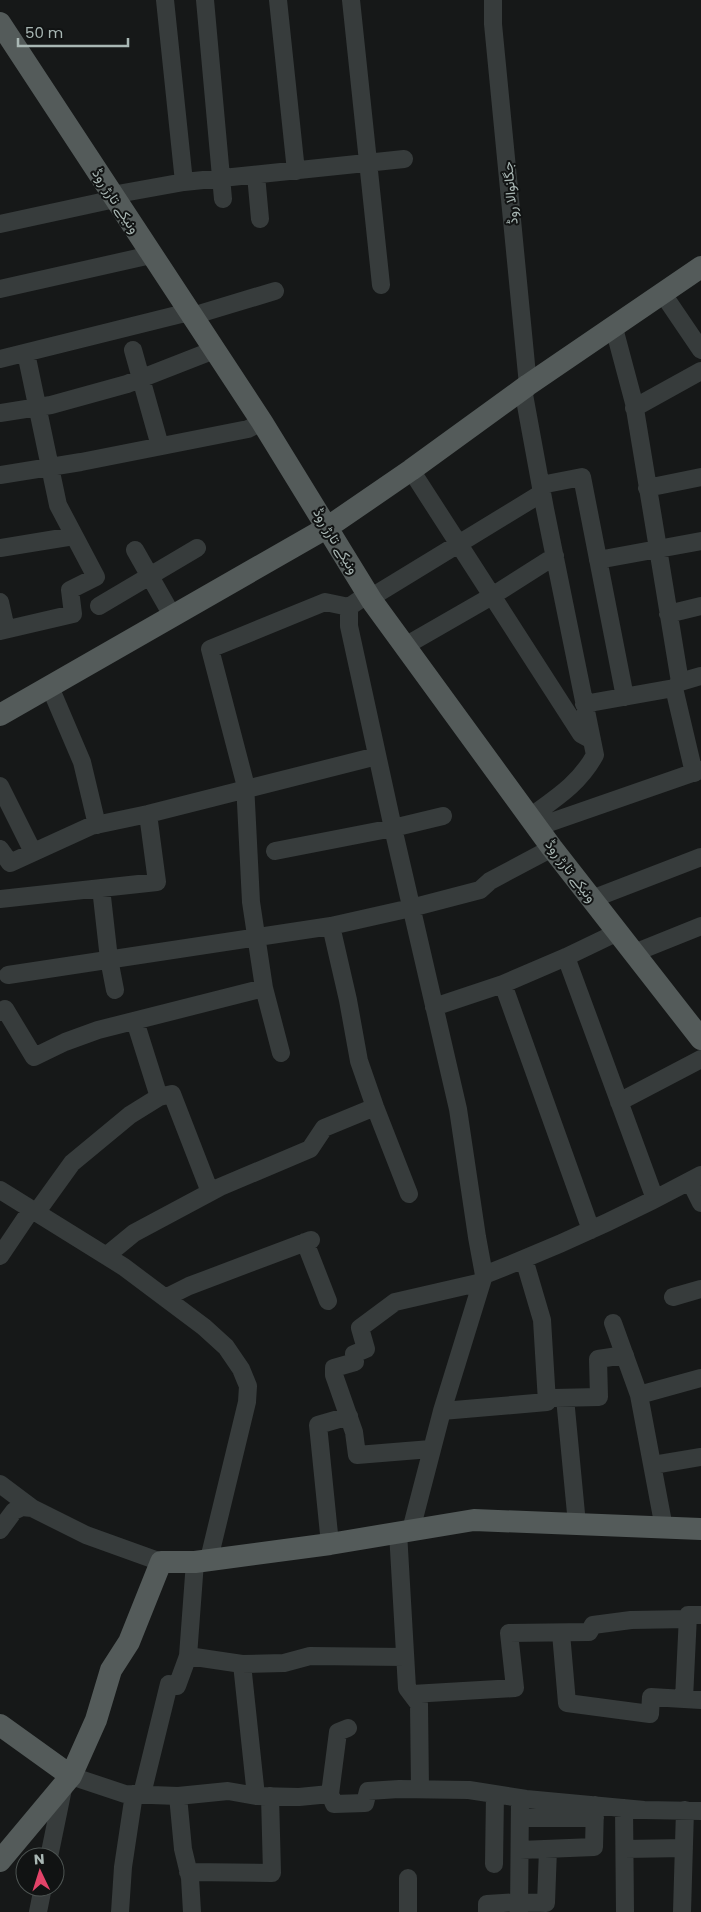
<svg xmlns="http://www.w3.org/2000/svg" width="701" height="1912" font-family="Poppins,Vazirmatn,sans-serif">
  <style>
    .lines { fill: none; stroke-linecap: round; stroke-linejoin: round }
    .minor { stroke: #373c3c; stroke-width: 18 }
    .major { stroke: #545b5a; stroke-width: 22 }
    .labels { text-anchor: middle; stroke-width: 4; stroke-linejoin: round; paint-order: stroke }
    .street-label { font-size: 14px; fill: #a9b7b4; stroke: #111313 }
  </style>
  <rect width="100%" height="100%" fill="#161818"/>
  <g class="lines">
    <path class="minor" d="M165 0 184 182
      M205 0 223 199
      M278 0 296 171
      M351 0 381 285
      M493 0V24L528 385
      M256 175 260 219
      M112 195 184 182 404 159
      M0 224 115 199
      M0 289 151 255
      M663 294 701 350
      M192 316 275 291
      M614 328 634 403 680 682 701 676
      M133 350 160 446
      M0 359 189 312
      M523 389 545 509 595 755C579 784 556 798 530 817
      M634 408 701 371
      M0 413 51 405 127 384 214 350
      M411 470 581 734 592 740
      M0 475 81 462 248 429 262 422
      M541 485 582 477 625 697
      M647 488 701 477
      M0 548 74 536
      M135 550 173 617
      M598 560 701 541
      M368 594 349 607V626L393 828 458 1109 477 1237 484 1275 442 1411 411 1530
      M370 598 542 493
      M0 602 6 629
      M99 606 197 548
      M668 614 701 606
      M0 631 73 614 70 590 96 577 58 505 26 353
      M405 646 492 596 555 556
      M50 687 82 762 97 825
      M674 688 694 773
      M584 704 674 688 680 682
      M0 786 33 852
      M537 827 701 770
      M0 849 10 863 91 826 148 814 377 756
      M275 851 393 828 443 816
      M101 888 109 959 115 990
      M0 899 157 882 148 814
      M592 899 701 857
      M331 926 348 1000 359 1061 375 1107 409 1194
      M634 953 701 926
      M566 957 655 1199
      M8 975 331 926 411 908 480 890 490 881 552 848
      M503 984 591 1230
      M434 1007 503 984 566 957 618 932
      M0 1012 5 1009 34 1057 65 1042 98 1030 264 988
      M135 1021 159 1097
      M281 1053 264 988 251 902 245 783 210 649 325 602 349 607
      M619 1102 701 1059
      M690 1181 701 1203
      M0 1190 124 1267 204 1327 226 1347 241 1369 248 1386 247 1402 209 1559
      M36 1213 72 1163 130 1115 159 1097 172 1094 210 1192
      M305 1242 328 1301
      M0 1256 31 1210
      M106 1256 134 1233 220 1187 310 1149 324 1128 375 1107
      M484 1275C559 1246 631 1213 701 1175
      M673 1297 701 1289
      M165 1298 189 1286 311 1240
      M613 1323 639 1395 664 1528
      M639 1395 701 1378
      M554 1398 599 1397 598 1359 625 1355
      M565 1398 577 1524
      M442 1411 547 1402 542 1320 524 1259
      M431 1449 357 1455 354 1432 334 1375V1368L355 1362 354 1354 366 1349 360 1328 395 1302 482 1282
      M653 1465 701 1457
      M0 1484 32 1508
      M0 1530 14 1511 22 1507 32 1508 86 1535 161 1562
      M398 1532 407 1688 419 1704 420 1789
      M330 1544 318 1425 349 1416
      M561 1633 567 1703 650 1714 651 1697 701 1700
      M188 1656 242 1664 284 1663 310 1656 405 1657
      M242 1664 256 1796
      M412 1694 515 1688 509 1633 589 1632 593 1625 631 1620 688 1619
      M684 1699 688 1615H701
      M71 1776 125 1794 178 1796 228 1791 256 1796 299 1797 330 1794 334 1804 365 1803 368 1791 399 1789 469 1790 526 1799 644 1810 701 1811
      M142 1794 169 1684 177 1686 188 1656 195 1562
      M330 1794 338 1732 348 1728
      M178 1796 183 1849 190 1878 192 1912
      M624 1808 625 1912
      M520 1818H595
      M625 1849 684 1848
      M520 1850 594 1847 595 1805
      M49 1857 64 1784
      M494 1864 495 1794
      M188 1872 272 1873 270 1796
      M38 1912 43 1887
      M120 1912 123 1867 134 1794
      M408 1912V1878
      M487 1912V1904L519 1902 546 1903 548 1849
      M519 1912 520 1798
      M682 1912 685 1810"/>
    <path class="major" d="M0 23 262 422 372 601 552 848 701 1039
      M0 715 328 527 411 470 528 385 701 267
      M0 1725 71 1776
      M0 1861 71 1776 96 1720 111 1670 129 1642 161 1562H195L330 1544 474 1520 701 1529"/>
  </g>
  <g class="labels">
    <g class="street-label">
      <text transform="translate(510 193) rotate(-95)" y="5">جگانوالا روڈ</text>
      <text transform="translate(116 201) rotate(57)" y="5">ونیکے تارڑ روڈ</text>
      <text transform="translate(336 541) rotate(59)" y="5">ونیکے تارڑ روڈ</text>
      <text transform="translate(571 871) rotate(53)" y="5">ونیکے تارڑ روڈ</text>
    </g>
  </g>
  <g transform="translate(40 1872) rotate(356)"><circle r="24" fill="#111313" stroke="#4e5553"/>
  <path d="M0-4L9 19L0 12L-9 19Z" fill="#e34369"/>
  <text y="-8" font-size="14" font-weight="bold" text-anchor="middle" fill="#a9b7b4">N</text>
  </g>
  <path d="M18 38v8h110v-8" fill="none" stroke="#a9b7b4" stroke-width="2.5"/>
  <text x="25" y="38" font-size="15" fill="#a9b7b4" stroke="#111313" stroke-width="4" paint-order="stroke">50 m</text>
</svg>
